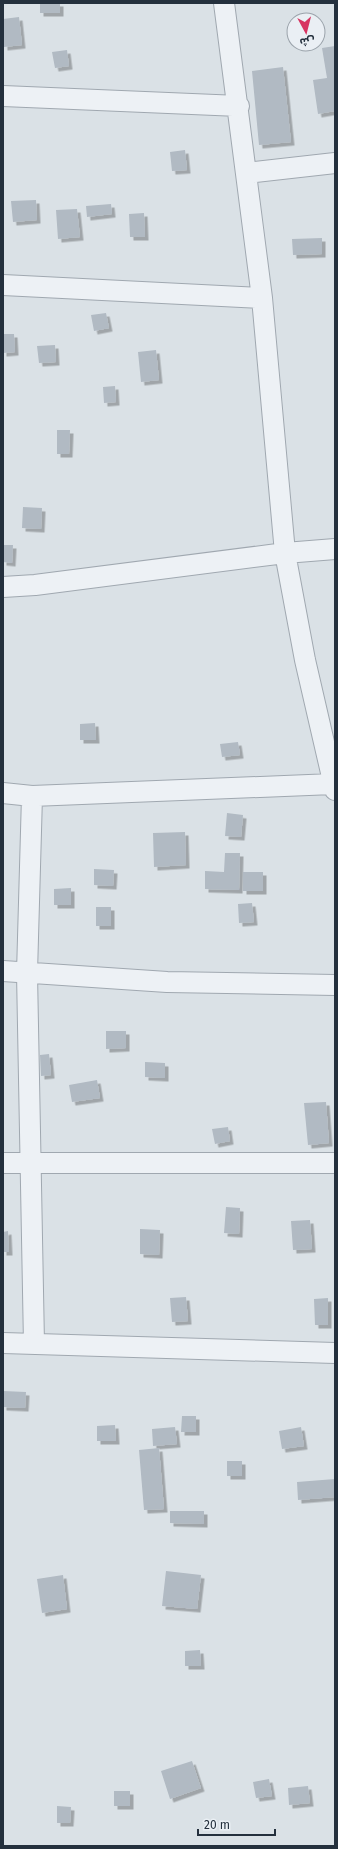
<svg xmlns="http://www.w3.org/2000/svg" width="338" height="1849" font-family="'Fira Sans','Noto Sans Arabic',sans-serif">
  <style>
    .building { fill: #b1bac3; filter: url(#shadow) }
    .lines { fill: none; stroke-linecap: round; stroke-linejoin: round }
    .minor-casing { stroke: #a0a8b0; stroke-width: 22 }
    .minor { stroke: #edf1f5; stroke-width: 20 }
  </style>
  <defs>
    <filter id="shadow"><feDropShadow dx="3.5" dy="3.5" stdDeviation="0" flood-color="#0004"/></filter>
  </defs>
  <rect width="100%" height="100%" fill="#dae1e6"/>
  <path class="building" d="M40 3H60V13H40Z
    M19 17 22 45 4 47 3 19Z
    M335 46V111L318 114 313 80 327 78 322 48Z
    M67 50 69 66 55 68 52 52Z
    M283 67 291 142 259 145 252 71Z
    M185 150 187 170 172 171 170 152Z
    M36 200 37 220 13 222 11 201Z
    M111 204 112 214 87 217 86 206Z
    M77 209 80 237 58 239 56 210Z
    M144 213 145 237H130L129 214Z
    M322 238V254L293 255 292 239Z
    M106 313 109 328 94 331 91 315Z
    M3 334H14L15 352 3 353Z
    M55 345 56 362 39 363 37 346Z
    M156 350 159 380 141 382 138 352Z
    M115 386 116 402 104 403 103 387Z
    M57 430H70L69 454H57Z
    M23 507 42 508 41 529 22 528Z
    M3 545H13L12 563 3 562Z
    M95 723 96 740H80V724Z
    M238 742 240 755 222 757 220 744Z
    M227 813 243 815 241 837 225 836Z
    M185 832 186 865 154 867 153 833Z
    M225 853H240L239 890 205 889V871L224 872Z
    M94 869 114 870 113 886 94 885Z
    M243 872H263V891H243Z
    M71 888V905H54V889Z
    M252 903 254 922 239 923 238 904Z
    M96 907H111V926H96Z
    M106 1031H126V1048L106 1049Z
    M49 1054 51 1075 41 1076 40 1055Z
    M145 1062 165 1063V1078L145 1077Z
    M97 1080 100 1098 72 1102 69 1085Z
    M326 1102 329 1143 308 1145 304 1103Z
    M228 1127 230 1141 215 1144 212 1129Z
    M226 1207 240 1208 239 1234 224 1233Z
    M310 1220 312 1249 293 1250 291 1221Z
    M140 1229 160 1230 159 1255 140 1254Z
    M8 1231 9 1252H3V1232Z
    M186 1297 188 1321 172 1322 170 1298Z
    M328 1298V1325H315L314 1299Z
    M3 1391 26 1392 25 1408 3 1407Z
    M182 1416H196V1432H181Z
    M115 1425 116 1441H97V1426Z
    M175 1427 177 1444 153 1446 152 1429Z
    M301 1427 304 1446 282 1449 279 1431Z
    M159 1448 164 1509 144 1510 139 1450Z
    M227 1461H242V1476H227Z
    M335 1479V1497L298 1500 297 1482Z
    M170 1511H204V1524L170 1523Z
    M166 1571 201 1575 197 1609 162 1606Z
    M63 1575 67 1609 42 1613 37 1579Z
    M200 1650 201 1666H185V1651Z
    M192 1761 201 1788 170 1799 161 1771Z
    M269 1779 272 1796 256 1798 253 1782Z
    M308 1786 310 1803 289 1805 288 1788Z
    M114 1791H130V1806H114Z
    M57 1806 71 1807 70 1823H57Z"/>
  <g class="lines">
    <g class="minor-casing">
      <path id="minor" d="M224 3 262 298 285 553 305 660 335 790
        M3 96 239 106
        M246 173 335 163
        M3 285 262 298
        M3 587 35 585 285 553 335 549
        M3 793 32 796 333 784
        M32 796 27 973 34 1344
        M3 971 167 982 335 985
        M3 1163H335
        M3 1343 335 1353"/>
    </g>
    <use href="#minor" class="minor"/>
  </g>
  <rect width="338" height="1849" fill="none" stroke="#24303d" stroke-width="8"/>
  <g transform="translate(306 32) rotate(173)"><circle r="19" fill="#eaeff4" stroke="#9ba3ab"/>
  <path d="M0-3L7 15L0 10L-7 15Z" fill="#d73461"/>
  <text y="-6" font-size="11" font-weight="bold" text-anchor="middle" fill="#24303d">ش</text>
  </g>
  <path d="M198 1829v6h77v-6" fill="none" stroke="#24303d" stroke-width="2"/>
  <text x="204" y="1829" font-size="12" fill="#24303d" stroke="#eaeff4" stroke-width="3" paint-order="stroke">20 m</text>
</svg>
